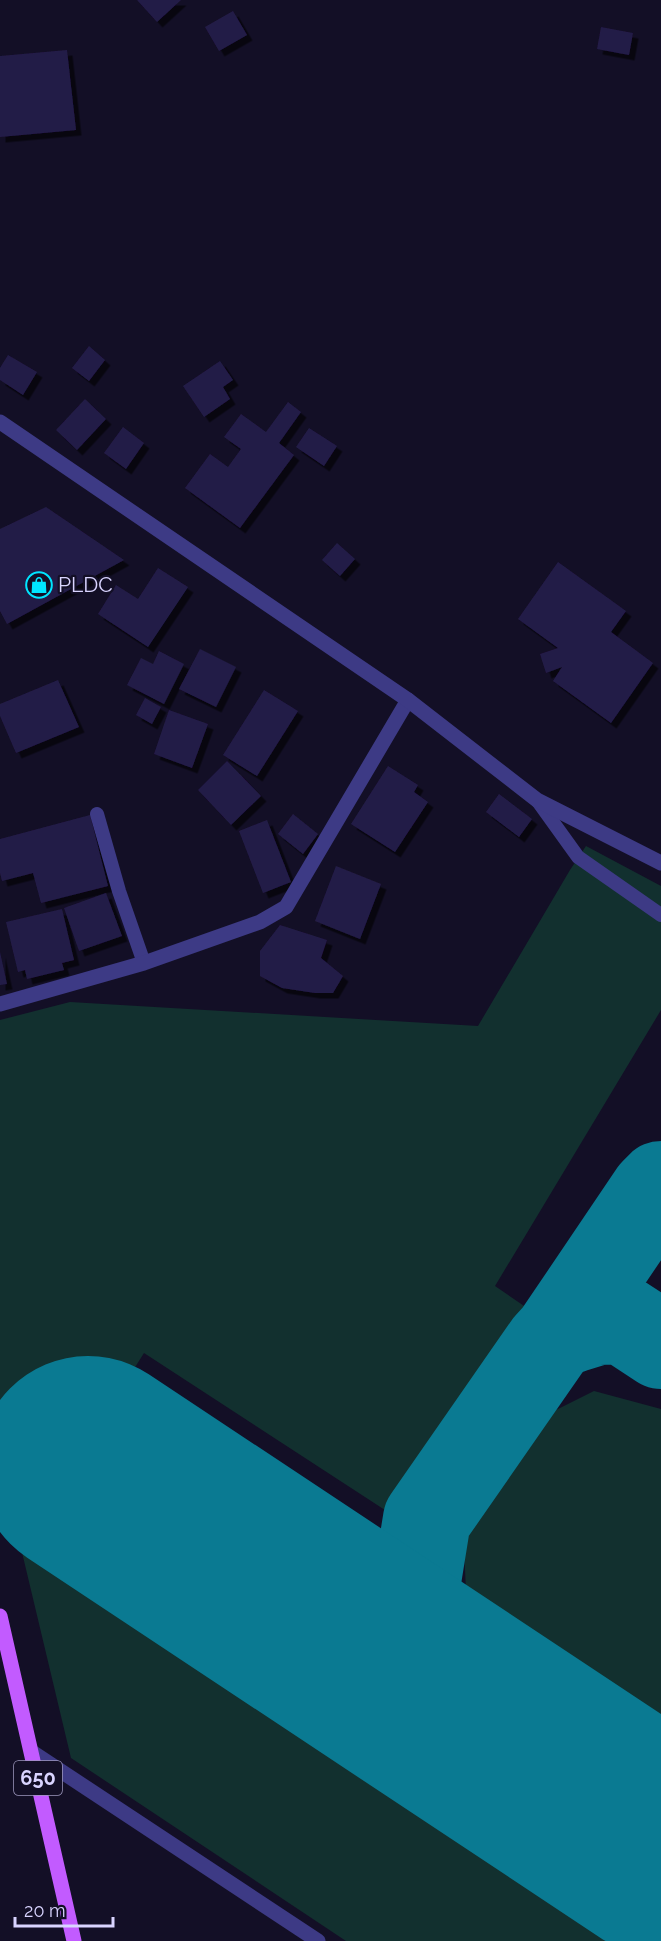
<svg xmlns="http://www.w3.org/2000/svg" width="661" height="1941" font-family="Raleway,sans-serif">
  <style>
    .green { fill: #12302f }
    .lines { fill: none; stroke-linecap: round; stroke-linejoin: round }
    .taxiway { stroke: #0a7a92; stroke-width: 88 }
    .runway { stroke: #0a7a92; stroke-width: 220 }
    .building { fill: #241b47; filter: url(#shadow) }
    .service { stroke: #3d3a85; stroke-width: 14 }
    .minor { stroke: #3d3a85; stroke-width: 15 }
    .tertiary { stroke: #3d3a85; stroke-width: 15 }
    .primary { stroke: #c25bff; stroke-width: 15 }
    .labels { text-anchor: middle; stroke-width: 4.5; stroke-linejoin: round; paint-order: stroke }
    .shield { fill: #130f26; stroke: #9e99be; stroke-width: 1.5 }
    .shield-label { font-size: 20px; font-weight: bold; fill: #d9d4ff }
    .poi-label { font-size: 21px; fill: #d9d4ff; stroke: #130f26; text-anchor: start }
  </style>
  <defs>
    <filter id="shadow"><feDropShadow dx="5.5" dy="5.5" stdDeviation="0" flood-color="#0009"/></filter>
  </defs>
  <rect width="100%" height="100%" fill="#130f26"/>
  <path class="green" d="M586 846 661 886V1010L495 1286 533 1312 388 1512 144 1353 46 1508 56 1555 243 1681 257 1656 661 1926V1941H346L71 1758 0 1460V1020L70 1002 478 1026 570 870Z
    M594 1391 661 1409V1763L504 1654 483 1625 466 1591 464 1548 479 1507 520 1446 554 1411Z"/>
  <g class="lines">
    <path class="taxiway" d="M558 1334 654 1192 661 1185
      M402 1674 427 1519 548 1345 558 1334 572 1329 598 1321 623 1320 661 1345"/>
    <path class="runway" d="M88 1466 661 1846"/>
  </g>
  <path class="building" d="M137 0H181L157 22Z
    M233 11 247 35 219 51 205 27Z
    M601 27 633 33 629 55 597 49Z
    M67 50 76 130 0 137V56Z
    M89 346 105 360 89 381 72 368Z
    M8 355 37 372 23 395 0 380V368Z
    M220 361 233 380 223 387 230 399 204 417 183 386Z
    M85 399 106 419 77 450 56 430Z
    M288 402 301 412 279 443 294 455 240 528 185 488 210 454 228 467 241 449 224 437 241 414 266 432Z
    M123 427 144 443 126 469 104 453Z
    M309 428 337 446 324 466 296 447Z
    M46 507 124 560 7 624 0 611V529Z
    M337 543 355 559 340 576 322 560Z
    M558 562 626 611 611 632 653 663 611 723 553 681 562 667 546 673 540 654 558 648 518 619Z
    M158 568 188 587 148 647 98 614 116 585 138 599Z
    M200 649 236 667 216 707 179 689Z
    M159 651 184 664 164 704 127 685 141 658 153 664Z
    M58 680 79 727 16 753 0 716V704Z
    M264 690 298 711 257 776 223 755Z
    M145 698 161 707 152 724 136 715Z
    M169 710 208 724 192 768 154 754Z
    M227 761 261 796 231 825 198 790Z
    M388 766 418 785 414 792 428 802 395 852 351 824Z
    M499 794 532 819 519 837 486 812Z
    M293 814 318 834 303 854 278 834Z
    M90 815 108 886 41 903 33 873 2 881 0 873V839Z
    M267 820 291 882 263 893 239 831Z
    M336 866 381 884 360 939 315 921Z
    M106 893 122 936 79 951 64 908Z
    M62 909 74 960 62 963 64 970 27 979 25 970 18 972 6 922Z
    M280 925 327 940 321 958 343 976 333 993H315L282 988 260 976V951Z
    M0 952 7 984 0 985Z"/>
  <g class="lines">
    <path class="service" d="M537 800 578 857 661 915
      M97 814 119 891 144 963"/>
    <path class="minor" d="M0 1004 144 963 260 922 286 907 408 700
      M32 1752 318 1941"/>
    <path class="tertiary" d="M0 422 408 700 537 800 661 863"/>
    <path class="primary" d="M0 1616 74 1941"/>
  </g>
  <defs>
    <g id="shop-ring" transform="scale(1.35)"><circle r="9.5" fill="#130f26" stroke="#00e5ff" stroke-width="1.5"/><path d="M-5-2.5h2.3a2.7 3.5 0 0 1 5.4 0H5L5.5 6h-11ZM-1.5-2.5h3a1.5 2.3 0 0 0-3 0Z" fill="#00e5ff"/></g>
  </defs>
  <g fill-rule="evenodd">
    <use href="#shop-ring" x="39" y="585"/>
  </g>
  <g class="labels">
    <rect class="shield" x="14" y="1761" width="48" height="34" rx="4.5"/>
    <g class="shield-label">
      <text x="38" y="1785">650</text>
    </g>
    <g class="poi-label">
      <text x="58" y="592">PLDC</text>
    </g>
  </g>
  <path d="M15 1917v9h98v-9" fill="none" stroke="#d9d4ff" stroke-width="3"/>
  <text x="24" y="1917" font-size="18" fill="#d9d4ff" stroke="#130f26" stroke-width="4.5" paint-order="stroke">20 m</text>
</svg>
